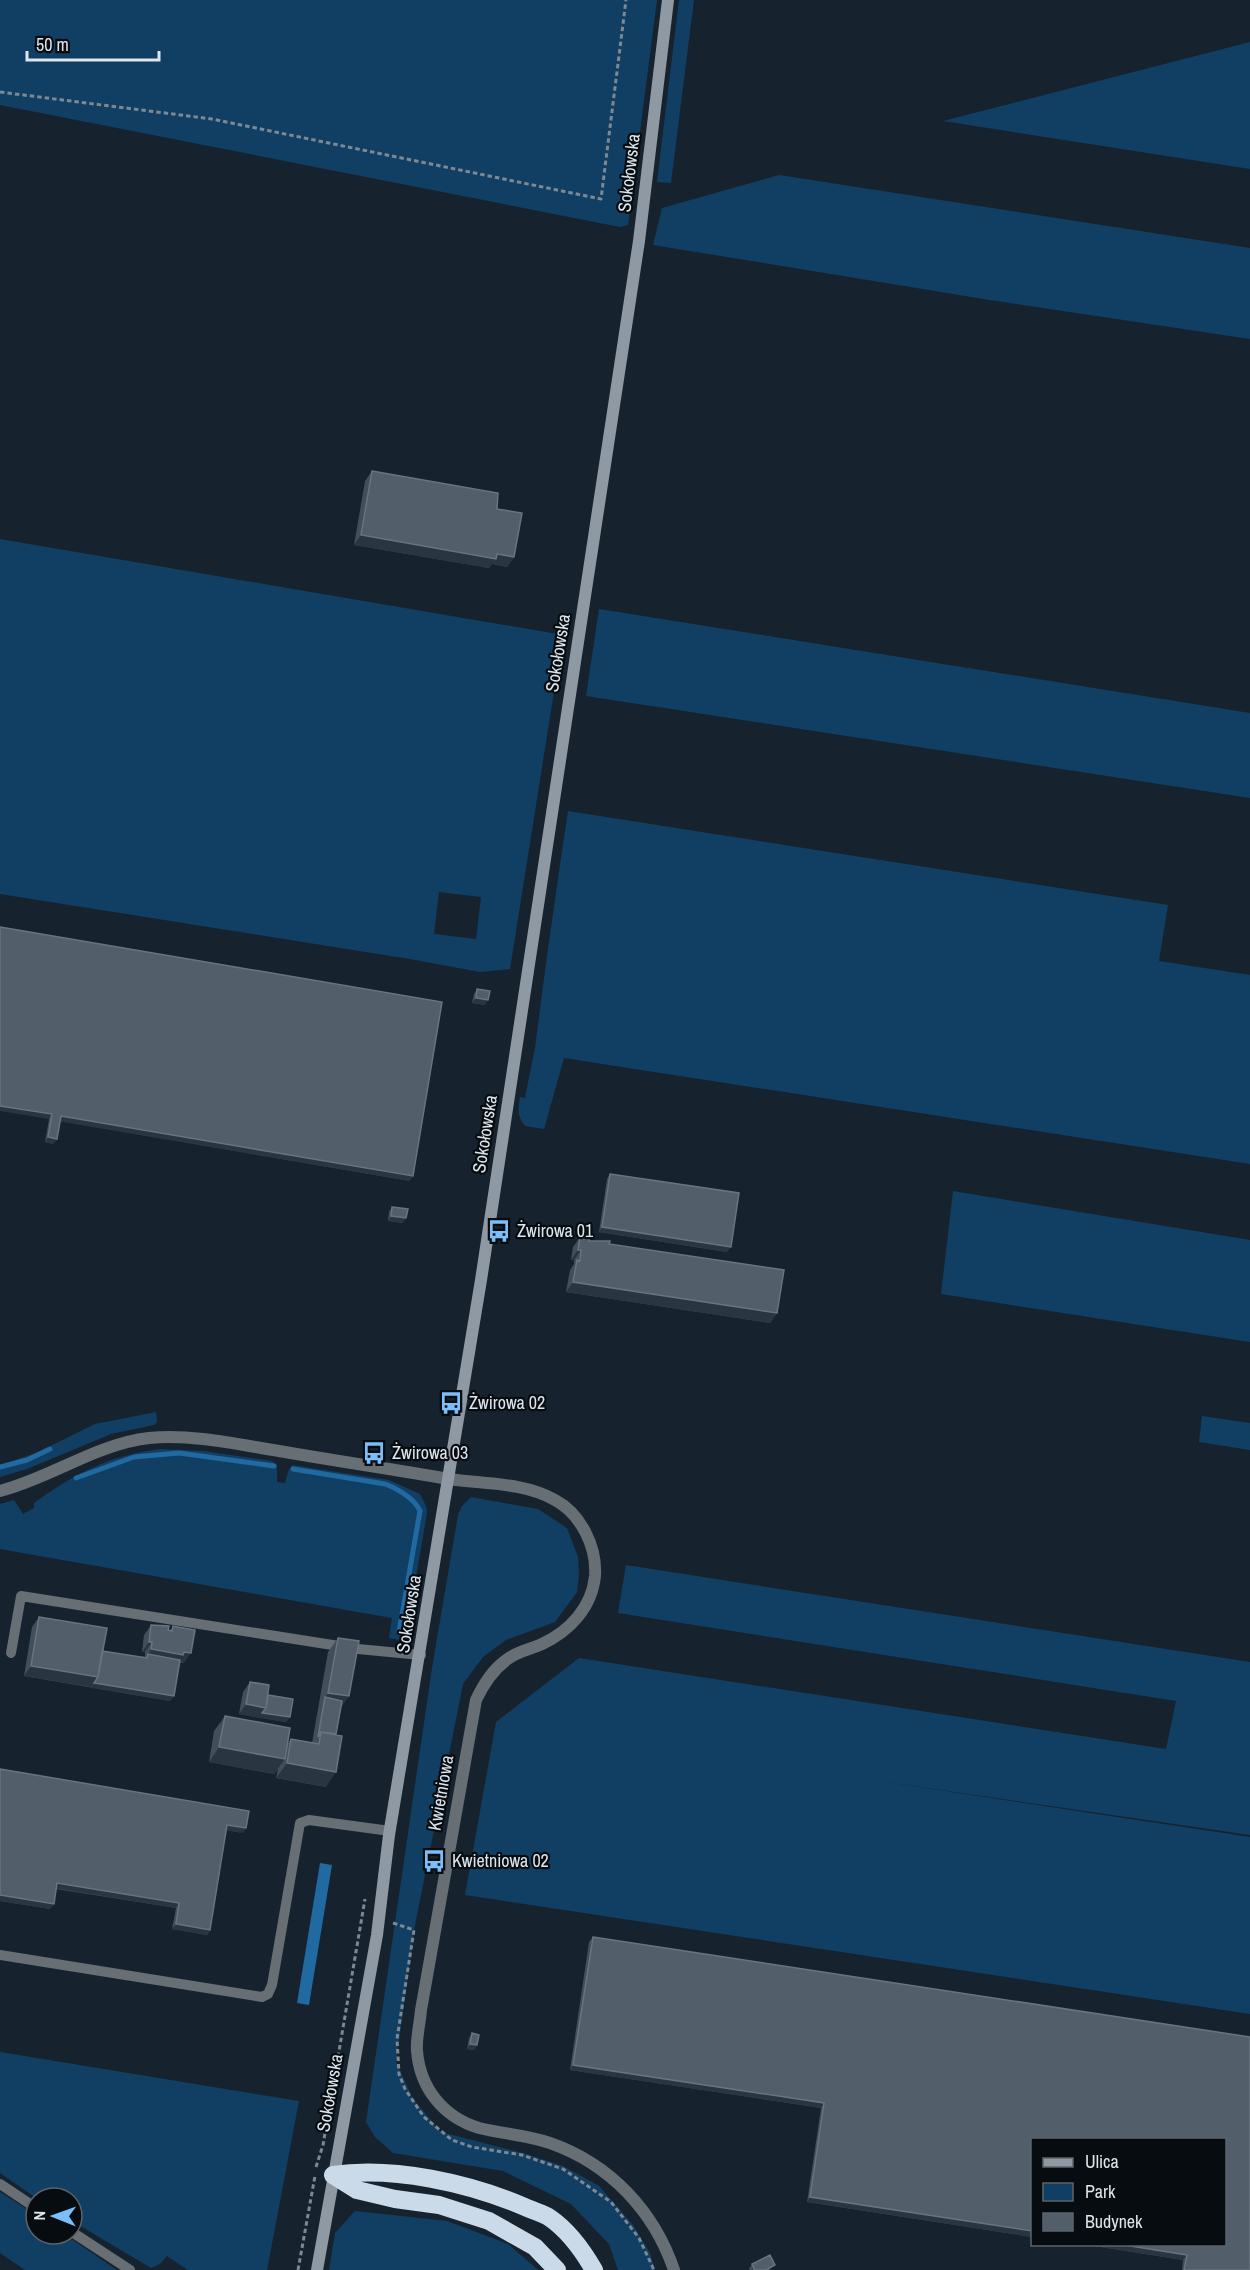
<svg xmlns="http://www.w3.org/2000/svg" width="1250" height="2270" font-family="'Archivo Narrow',sans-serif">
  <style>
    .green { fill: #113f63; fill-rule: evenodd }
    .water { fill: #2069a1 }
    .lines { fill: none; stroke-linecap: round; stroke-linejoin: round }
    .stream { stroke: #2069a1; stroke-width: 5 }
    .path { stroke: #7e8891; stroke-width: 3; stroke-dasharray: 4.5 3; stroke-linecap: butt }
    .lane { stroke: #676e74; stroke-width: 10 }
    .street { stroke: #676e74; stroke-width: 12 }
    .secondary { stroke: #8f99a3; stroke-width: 12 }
    .highway { stroke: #cadae9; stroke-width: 18 }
    .wall { fill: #424e5b }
    .shaded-wall { fill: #293642 }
    .building { fill: #525f6b; stroke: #68747f; stroke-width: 1.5 }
    .labels { text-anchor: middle; stroke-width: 4.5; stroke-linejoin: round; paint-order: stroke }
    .street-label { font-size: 18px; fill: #dde5ed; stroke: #070c10 }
    .poi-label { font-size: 18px; fill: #dde5ed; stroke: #070c10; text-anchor: start }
  </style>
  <rect width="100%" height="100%" fill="#16232e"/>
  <path class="green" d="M0 0H657L628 225 620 227 0 105Z
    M679 0H694L671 183 657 182Z
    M1250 42V169L943 121Z
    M779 175 1250 248V339L990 300 653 245 662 208Z
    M0 539 563 635 510 969 480 972 410 959 0 894ZM439 892 481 897 476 939 434 934Z
    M599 609 1250 713V798L586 696Z
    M568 811 1168 905 1159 961 1250 975V1164L564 1058 544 1129 525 1126C517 1116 518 1109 520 1097L525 1098C528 1081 532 1064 535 1048 545 969 556 890 568 811Z
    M953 1191 1250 1240V1342L941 1294Z
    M156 1412 157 1422 154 1425 111 1434 27 1469 0 1477V1465L36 1453 95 1424Z
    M1202 1416 1250 1423V1450L1199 1442Z
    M160 1449 204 1451 272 1461 277 1465V1482L285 1483 288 1472 292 1465 389 1480 420 1494 426 1506 427 1513 405 1641 389 1638 392 1618 0 1549V1504L14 1500 23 1514 34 1508V1503C76 1473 108 1456 160 1449Z
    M471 1497 538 1509 567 1528 578 1557 579 1574 577 1592 555 1622 506 1640 483 1657 463 1684 415 1925 396 2062 413 2099 441 2132 523 2153 563 2166 599 2186 633 2225 650 2253 655 2270H618L609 2244 571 2204 503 2171 393 2153 375 2137 366 2122 432 1668 458 1515 462 1506Z
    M626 1565 1250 1662V1835L859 1778 1250 1837V2014L465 1895 496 1722 579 1658 1166 1749 1176 1701 618 1613Z
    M0 2052 299 2101 267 2270H188L167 2256 160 2264 151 2268 72 2221V2198H36L0 2173Z
    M0 2192 36 2215V2234H64L117 2270H25L0 2253Z
    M355 2211 447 2221 508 2244 538 2270H329L335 2233Z"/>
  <path class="water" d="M320 1863 332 1865 309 2005 297 2003Z"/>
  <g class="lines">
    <path class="stream" d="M0 1467 27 1460 50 1449
      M293 1469 385 1484C397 1488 415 1499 420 1511L399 1632
      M76 1478 134 1457 179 1453 274 1466"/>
    <path class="path" d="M0 92 212 119 601 199 626 0
      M393 1923 414 1930 397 2039 399 2074 405 2089 424 2117 452 2140 472 2147 522 2155 563 2169 611 2202 639 2238 654 2270
      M316 2167 323 2145 365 1899
      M298 2270 315 2176"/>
    <path class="lane" d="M11 1653 21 1596 358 1649 421 1655
      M0 1955 262 1997 268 1994 272 1985 300 1823 309 1820 390 1831
      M0 2184 36 2208
      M72 2232 130 2270"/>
    <path class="street" d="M0 1491C51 1478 96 1444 149 1438 192 1434 236 1444 279 1451 336 1461 392 1469 449 1479 483 1484 523 1482 555 1500 581 1514 597 1547 595 1576 592 1607 570 1631 542 1644 531 1649 519 1651 509 1658 493 1669 484 1683 476 1700L421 2010C420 2023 416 2038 417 2051 420 2088 443 2117 479 2128 503 2134 527 2135 550 2143 610 2164 654 2211 674 2270"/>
    <path class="secondary" d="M317 2270 377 1935 389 1835 481 1280 639 241 668 0"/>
    <path class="highway" d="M333 2175C393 2166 469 2183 525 2207 533 2211 543 2213 550 2218 569 2231 583 2251 594 2270
      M333 2175 357 2190 395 2199 439 2205 489 2221 535 2247 557 2270"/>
  </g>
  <path class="wall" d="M372 471 497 509 514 557 507 567 492 564 489 568 354 545 365 481Z
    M0 927 410 1181 60 1121 57 1139 53 1144 45 1142 49 1119Z
    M477 989 485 1005 472 1003 474 994Z
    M610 1174 727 1252 599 1232 607 1179Z
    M392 1207 403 1223 388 1221 389 1212Z
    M580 1237 589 1241 609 1244 777 1313 770 1323 566 1292 570 1270 574 1264V1260H571L573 1247Z
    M39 1617 102 1651 145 1657V1652H142L144 1635 151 1625 170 1631 173 1626 184 1663H179L174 1696 170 1701 24 1676 32 1627Z
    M338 1638 341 1709 326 1787 276 1778 278 1769 274 1774 209 1762 214 1731 225 1716 287 1744 291 1739 312 1743 328 1652Z
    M250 1682 268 1695 290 1717 286 1722 239 1714 243 1692Z
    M0 1769 243 1833 226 1830 210 1930 207 1935 172 1929 176 1908 56 1889 50 1909 0 1901Z
    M593 1937 1250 2037V2270H1182L1183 2260 1082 2244H1224V2139H1032V2237L807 2202 821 2108 570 2070 589 1942Z
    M472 2033 477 2045 474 2050 467 2049 469 2038Z
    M752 2264 772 2270H750L749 2269Z"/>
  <path class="shaded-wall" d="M361 535 497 554 514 557 507 567 492 564 489 568 354 545Z
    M476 998 488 1000 485 1005 472 1003Z
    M0 1106 52 1114 49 1119 0 1111Z
    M61 1116 413 1176 410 1181 57 1121Z
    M48 1137 57 1139 53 1144 45 1142Z
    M391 1216 406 1218 403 1223 388 1221Z
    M602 1227 731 1247 727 1252 599 1232Z
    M578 1250H581L574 1260H571Z
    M573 1282 777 1313 770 1323 566 1292Z
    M149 1642H152L145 1652H142Z
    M151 1649 184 1652 191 1653 184 1663 147 1658 148 1654Z
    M31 1666 98 1677 91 1687 24 1676Z
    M94 1683 174 1696 170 1701 91 1688Z
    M328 1693 349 1696 339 1711 325 1697Z
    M246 1704 266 1708 259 1718 239 1714Z
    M262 1713 290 1717 286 1722 259 1718Z
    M219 1747 285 1759 274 1774 209 1762Z
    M287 1763 336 1772 326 1787 276 1778Z
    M227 1825 246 1828 243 1833 224 1830Z
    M57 1883 179 1903 176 1908 54 1888Z
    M0 1895 54 1904 50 1909 0 1901Z
    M176 1924 210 1930 207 1935 172 1929Z
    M470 2044 477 2045 474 2050 467 2049Z
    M573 2065 824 2103 821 2108 570 2070Z
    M810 2197 1032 2231V2237L807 2202Z
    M1082 2244H1118L1187 2255 1183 2260Z"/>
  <path class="building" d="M372 471 498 493 497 509 522 513 514 557 497 554 496 559 361 535Z
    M0 927 442 1002 413 1176 61 1116 57 1139 48 1137 52 1114 0 1106Z
    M477 989 490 991 488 1000 476 998Z
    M610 1174 739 1193 731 1247 602 1227Z
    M392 1207 408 1209 406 1218 391 1216Z
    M580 1237 589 1238V1241H610L609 1244 784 1270 777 1313 573 1282 577 1260 580 1261 581 1250H578Z
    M39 1617 107 1628 98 1677 31 1666Z
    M151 1625 169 1626 168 1630 172 1631 173 1626 195 1630 191 1653 184 1652 183 1655 151 1649 152 1642H149Z
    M338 1638 359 1641 349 1696 328 1693Z
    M102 1651 147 1658 148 1654 180 1660 174 1696 94 1683 98 1677Z
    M250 1682 269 1685 266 1708 246 1704Z
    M268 1695 293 1699 290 1717 262 1713 266 1708Z
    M325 1697 342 1701 336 1734 321 1732 318 1737Z
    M225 1716 290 1728 285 1759 219 1747Z
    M321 1732 342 1736 336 1772 287 1763 291 1739 319 1744Z
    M0 1769 249 1811 246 1828 227 1825 210 1930 176 1924 179 1903 57 1883 54 1904 0 1895Z
    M593 1937 1250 2037V2270H1184L1187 2255 1118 2244H1224V2139H1032V2231L810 2197 824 2103 573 2065Z
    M472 2033 479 2035 477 2045 470 2044Z
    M770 2255 775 2265 766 2270H755L752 2264Z"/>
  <defs>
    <g id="bus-bare" transform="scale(1.8)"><path d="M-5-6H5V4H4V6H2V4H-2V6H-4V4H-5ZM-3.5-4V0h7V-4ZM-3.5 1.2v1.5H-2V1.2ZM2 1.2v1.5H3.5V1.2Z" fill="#7cbef9" stroke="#070c10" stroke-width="2.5" paint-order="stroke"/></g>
  </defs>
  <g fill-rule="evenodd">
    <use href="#bus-bare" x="499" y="1231"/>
    <use href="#bus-bare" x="451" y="1403"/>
    <use href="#bus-bare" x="374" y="1453"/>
    <use href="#bus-bare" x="434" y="1861"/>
  </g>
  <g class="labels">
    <g class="street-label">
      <text transform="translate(629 173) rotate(-83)" y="6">Sokołowska</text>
      <text transform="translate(558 653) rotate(-81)" y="6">Sokołowska</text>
      <text transform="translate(485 1134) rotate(-81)" y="6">Sokołowska</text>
      <text transform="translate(409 1614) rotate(-81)" y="6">Sokołowska</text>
      <text transform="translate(441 1793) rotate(-80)" y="6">Kwietniowa</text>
      <text transform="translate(330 2093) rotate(-80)" y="6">Sokołowska</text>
    </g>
    <g class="poi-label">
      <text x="517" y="1237">Żwirowa 01</text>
      <text x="469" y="1409">Żwirowa 02</text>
      <text x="392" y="1459">Żwirowa 03</text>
      <text x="452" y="1867">Kwietniowa 02</text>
    </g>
  </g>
  <rect x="1031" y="2138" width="195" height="108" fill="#070c10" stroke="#5d6368" stroke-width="1.5"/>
  <rect x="1043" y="2158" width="30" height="9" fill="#8f99a3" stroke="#5d6368" stroke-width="1.5"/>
  <text x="1085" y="2168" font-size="18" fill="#dde5ed">Ulica</text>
  <rect x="1043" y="2183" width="30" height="18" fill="#113f63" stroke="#5d6368" stroke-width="1.5"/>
  <text x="1085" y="2198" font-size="18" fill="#dde5ed">Park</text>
  <rect x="1043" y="2213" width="30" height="18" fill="#525f6b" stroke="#5d6368" stroke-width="1.5"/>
  <text x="1085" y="2228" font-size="18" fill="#dde5ed">Budynek</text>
  <g transform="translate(54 2216) rotate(271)"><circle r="28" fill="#070c10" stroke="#5d6368" stroke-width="1.5"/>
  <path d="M0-4.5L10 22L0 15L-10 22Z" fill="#7cbef9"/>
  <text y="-9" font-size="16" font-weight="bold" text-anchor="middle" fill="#dde5ed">N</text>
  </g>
  <path d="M27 51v9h132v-9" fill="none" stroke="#dde5ed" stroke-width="3"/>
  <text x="36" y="51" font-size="18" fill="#dde5ed" stroke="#070c10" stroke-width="4.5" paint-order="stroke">50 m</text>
</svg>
